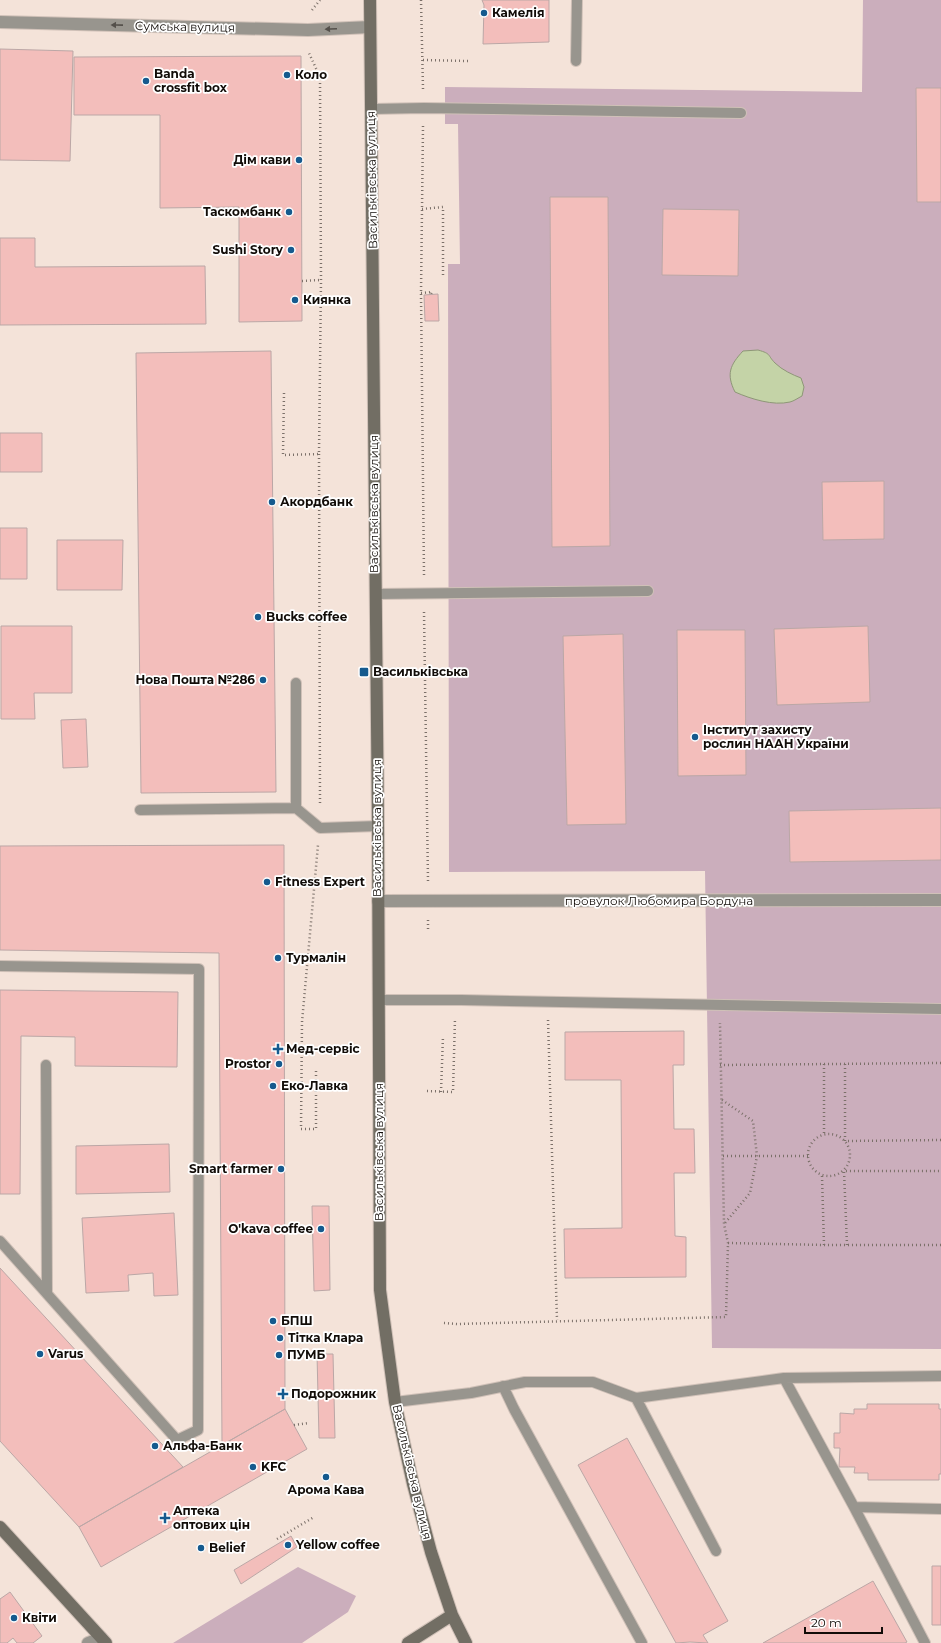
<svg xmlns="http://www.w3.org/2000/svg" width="941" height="1643" font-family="Montserrat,sans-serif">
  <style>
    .green { fill: #cbaebc }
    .water { fill: #c4d3a7; stroke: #8e9777 }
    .building { fill: #f3bebb; stroke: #bba7a6 }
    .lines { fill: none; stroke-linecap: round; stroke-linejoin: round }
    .lane-casing { stroke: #d0c1b8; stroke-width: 12 }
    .street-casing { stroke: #d0c1b8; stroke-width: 14 }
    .secondary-casing { stroke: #d0c1b8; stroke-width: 14 }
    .path { stroke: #7b7069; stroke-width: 2.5; stroke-dasharray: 1 3; stroke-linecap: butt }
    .lane { stroke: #98958e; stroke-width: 10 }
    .street { stroke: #98958e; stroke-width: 12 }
    .secondary { stroke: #726e64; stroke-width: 12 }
    .oneway { fill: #54504b }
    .poi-dot { fill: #155a8e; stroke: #fff; stroke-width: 1.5 }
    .labels { text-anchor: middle; stroke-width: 3.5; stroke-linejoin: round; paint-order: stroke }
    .poi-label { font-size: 12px; font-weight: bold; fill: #110c08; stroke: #fff; text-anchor: start }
    .street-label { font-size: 12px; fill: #110c08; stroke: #fff }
  </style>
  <rect width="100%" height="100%" fill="#f4e3d9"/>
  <path class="green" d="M863 0H941V1349L712 1348 705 871 449 872 448 264H460L458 124H445V87L862 92Z
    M298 1567 356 1596 348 1612 302 1643H173Z"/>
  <path class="water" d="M758 350C772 354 767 355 775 363 782 370 793 375 801 378L804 387 802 396C798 398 794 401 790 402 773 406 751 399 735 392 726 374 730 365 743 351Z"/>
  <path class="building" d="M482 0H549V42L483 44 484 5Z
    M0 49 73 51 70 161 0 160Z
    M301 56 302 321 239 322V207L160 208V115H74V57Z
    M916 88H941V202H917Z
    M550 197H608L610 546 552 547Z
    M663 209 739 210 738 276 662 275Z
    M0 238H35V267L205 266 206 324 0 325Z
    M438 294 439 321H425L424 295Z
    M271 351 276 792 141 793 136 353Z
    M0 433H42V472H0Z
    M884 481V539L823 540 822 482Z
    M0 528H27V579H0Z
    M57 540H123L122 590H57Z
    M1 626H72V693H34L35 719H1Z
    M868 626 870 702 777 705 774 629Z
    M677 630H745L746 775 678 776Z
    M623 634 626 824 567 825 563 636Z
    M86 719 88 767 63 768 61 720Z
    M941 808V860L790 862 789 811Z
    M284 845 285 1409 222 1445 219 953 0 950V846Z
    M0 990 178 992 177 1067 75 1066V1037L21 1036 20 1194H0Z
    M684 1031V1065H673L674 1129H694L695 1173H674L675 1236 686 1237V1277L565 1278 564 1229 622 1228 621 1080H565V1032Z
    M169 1144 170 1192 76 1194V1146Z
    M312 1206H329L330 1290 314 1291Z
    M174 1213 178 1295 154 1296 153 1273 128 1275 129 1291 86 1293 82 1218Z
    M0 1268 183 1467 79 1527 0 1441Z
    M317 1354H333L335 1438H319Z
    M867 1404H939V1409H941V1474H939V1480H868V1473H854L855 1467H839L840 1448H834V1433H840V1413L854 1414V1409H867Z
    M285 1409 307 1449 101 1567 79 1527Z
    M627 1438 728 1621 703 1635 708 1643 690 1642 676 1643 578 1465Z
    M291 1536 297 1547 241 1584 234 1570Z
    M932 1566H941V1625H932Z
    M873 1581 907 1642 905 1643H763Z
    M10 1592 42 1636 33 1643H17L13 1638 7 1643H0V1599Z"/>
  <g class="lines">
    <g class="lane-casing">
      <path id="lane" d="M576 61 577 0
        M371 109 424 108 741 113
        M375 594 648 591
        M296 683V808L320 828 378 826
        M140 810 296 808
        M0 966 199 969 198 1430 177 1440 0 1241
        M378 1000H461L941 1009
        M46 1065 47 1294
        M784 1378 854 1507 925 1643
        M503 1386 514 1409 642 1643
        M395 1402 471 1393 525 1382H593L636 1398
        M854 1507 941 1509
        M716 1551 636 1398 784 1378 941 1376"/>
    </g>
    <g class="street-casing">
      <path id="street" d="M0 22 308 30 370 27
        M378 901 941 900
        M88 1643 101 1638"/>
    </g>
    <g class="secondary-casing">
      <path id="secondary" d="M370 0 378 826 380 1290 395 1402 413 1484 431 1552 452 1615 466 1643
        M0 1527 106 1643
        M408 1643 452 1615"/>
    </g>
    <path class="path" d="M421 0 423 89
      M312 10 320 0
      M423 60 468 61
      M423 126 421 293 424 575
      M422 209 443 207V275
      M302 281 321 280
      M421 293 432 292 431 294
      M284 393 283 455 319 454 321 280 320 77 308 51
      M319 454 320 804
      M424 612 428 881
      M428 920V930
      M548 1020 557 1320
      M824 1064V1135
      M845 1064V1141L941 1140
      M720 1065 941 1063
      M316 1071V1129H301L302 1022 318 845
      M427 1091 453 1092 455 1018
      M441 1092 443 1036
      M722 1100 753 1121 757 1156 750 1193 725 1223
      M808 1155a21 21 0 1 1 42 0a21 21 0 1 1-42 0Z
      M723 1156H808
      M822 1176 824 1245
      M728 1243 824 1245H941
      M847 1245 844 1171H941
      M444 1323 457 1324 726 1317 728 1243 724 1224 720 1023
      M294 1425 309 1423
      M277 1539 314 1517"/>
    <use href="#lane" class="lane"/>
    <use href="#street" class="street"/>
    <use href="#secondary" class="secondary"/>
  </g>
  <defs><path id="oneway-solid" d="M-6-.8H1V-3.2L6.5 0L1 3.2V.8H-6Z"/></defs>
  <g class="oneway">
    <use href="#oneway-solid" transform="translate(117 25) rotate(-179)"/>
    <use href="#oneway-solid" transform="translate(331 29) rotate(177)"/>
  </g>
  <g class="poi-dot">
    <circle cx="484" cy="13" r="4"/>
    <circle cx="287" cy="75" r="4"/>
    <circle cx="146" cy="81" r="4"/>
    <circle cx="299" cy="160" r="4"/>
    <circle cx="289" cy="212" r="4"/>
    <circle cx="291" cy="250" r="4"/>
    <circle cx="295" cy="300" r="4"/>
    <circle cx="272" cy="502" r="4"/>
    <circle cx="258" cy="617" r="4"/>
    <rect x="359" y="667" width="10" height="10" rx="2"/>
    <circle cx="263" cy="680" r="4"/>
    <circle cx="695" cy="737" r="4"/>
    <circle cx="267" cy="882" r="4"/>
    <circle cx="278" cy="958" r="4"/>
    <path d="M276 1043h4v4h4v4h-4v4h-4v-4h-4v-4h4z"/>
    <circle cx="279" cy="1064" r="4"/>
    <circle cx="273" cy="1086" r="4"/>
    <circle cx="281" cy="1169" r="4"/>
    <circle cx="321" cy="1229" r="4"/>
    <circle cx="273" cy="1321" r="4"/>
    <circle cx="280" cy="1338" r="4"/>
    <circle cx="40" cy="1354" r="4"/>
    <circle cx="279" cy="1355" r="4"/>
    <path d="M281 1388h4v4h4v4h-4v4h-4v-4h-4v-4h4z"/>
    <circle cx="155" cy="1446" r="4"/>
    <circle cx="253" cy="1467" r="4"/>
    <circle cx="326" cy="1477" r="4"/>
    <path d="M163 1512h4v4h4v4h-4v4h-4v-4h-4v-4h4z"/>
    <circle cx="288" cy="1545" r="4"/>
    <circle cx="201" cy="1548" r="4"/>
    <circle cx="14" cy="1618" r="4"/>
  </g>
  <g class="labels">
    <g class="poi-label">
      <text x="492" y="17">Камелія</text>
      <text x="154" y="78">Banda<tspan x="154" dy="14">crossfit box</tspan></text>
      <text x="295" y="79">Коло</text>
      <text x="291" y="164" text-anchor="end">Дім кави</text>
      <text x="281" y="216" text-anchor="end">Таскомбанк</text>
      <text x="283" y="254" text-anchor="end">Sushi Story</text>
      <text x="303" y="304">Киянка</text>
      <text x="280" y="506">Акордбанк</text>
      <text x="266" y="621">Bucks coffee</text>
      <text x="373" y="676">Васильківська</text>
      <text x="255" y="684" text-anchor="end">Нова Пошта №286</text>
      <text x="703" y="734">Інститут захисту<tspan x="703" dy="14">рослин НААН України</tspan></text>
      <text x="275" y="886">Fitness Expert</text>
      <text x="286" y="962">Турмалін</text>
      <text x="286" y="1053">Мед-сервіс</text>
      <text x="271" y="1068" text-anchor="end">Prostor</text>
      <text x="281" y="1090">Еко-Лавка</text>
      <text x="273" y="1173" text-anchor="end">Smart farmer</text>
      <text x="313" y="1233" text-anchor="end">O'kava coffee</text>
      <text x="281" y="1325">БПШ</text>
      <text x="288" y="1342">Тітка Клара</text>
      <text x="48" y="1358">Varus</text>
      <text x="287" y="1359">ПУМБ</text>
      <text x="291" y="1398">Подорожник</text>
      <text x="163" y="1450">Альфа-Банк</text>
      <text x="261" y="1471">KFC</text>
      <text x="326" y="1494" text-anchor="middle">Арома Кава</text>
      <text x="173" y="1515">Аптека<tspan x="173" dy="14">оптових цін</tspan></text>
      <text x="296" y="1549">Yellow coffee</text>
      <text x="209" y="1552">Belief</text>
      <text x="22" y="1622">Квіти</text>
    </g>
    <g class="street-label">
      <text transform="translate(185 27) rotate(1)" y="4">Сумська вулиця</text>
      <text transform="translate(372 180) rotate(-91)" y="4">Васильківська вулиця</text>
      <text transform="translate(374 504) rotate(-90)" y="4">Васильківська вулиця</text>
      <text transform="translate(377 828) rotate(-90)" y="4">Васильківська вулиця</text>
      <text x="659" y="905">провулок Любомира Бордуна</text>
      <text transform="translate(379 1152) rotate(-90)" y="4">Васильківська вулиця</text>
      <text transform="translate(412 1472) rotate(77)" y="4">Васильківська вулиця</text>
    </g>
  </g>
  <path d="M805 1627v6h77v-6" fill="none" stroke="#110c08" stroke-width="2"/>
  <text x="811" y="1627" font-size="12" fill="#110c08" stroke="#ffffff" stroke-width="3" paint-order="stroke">20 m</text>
</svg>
